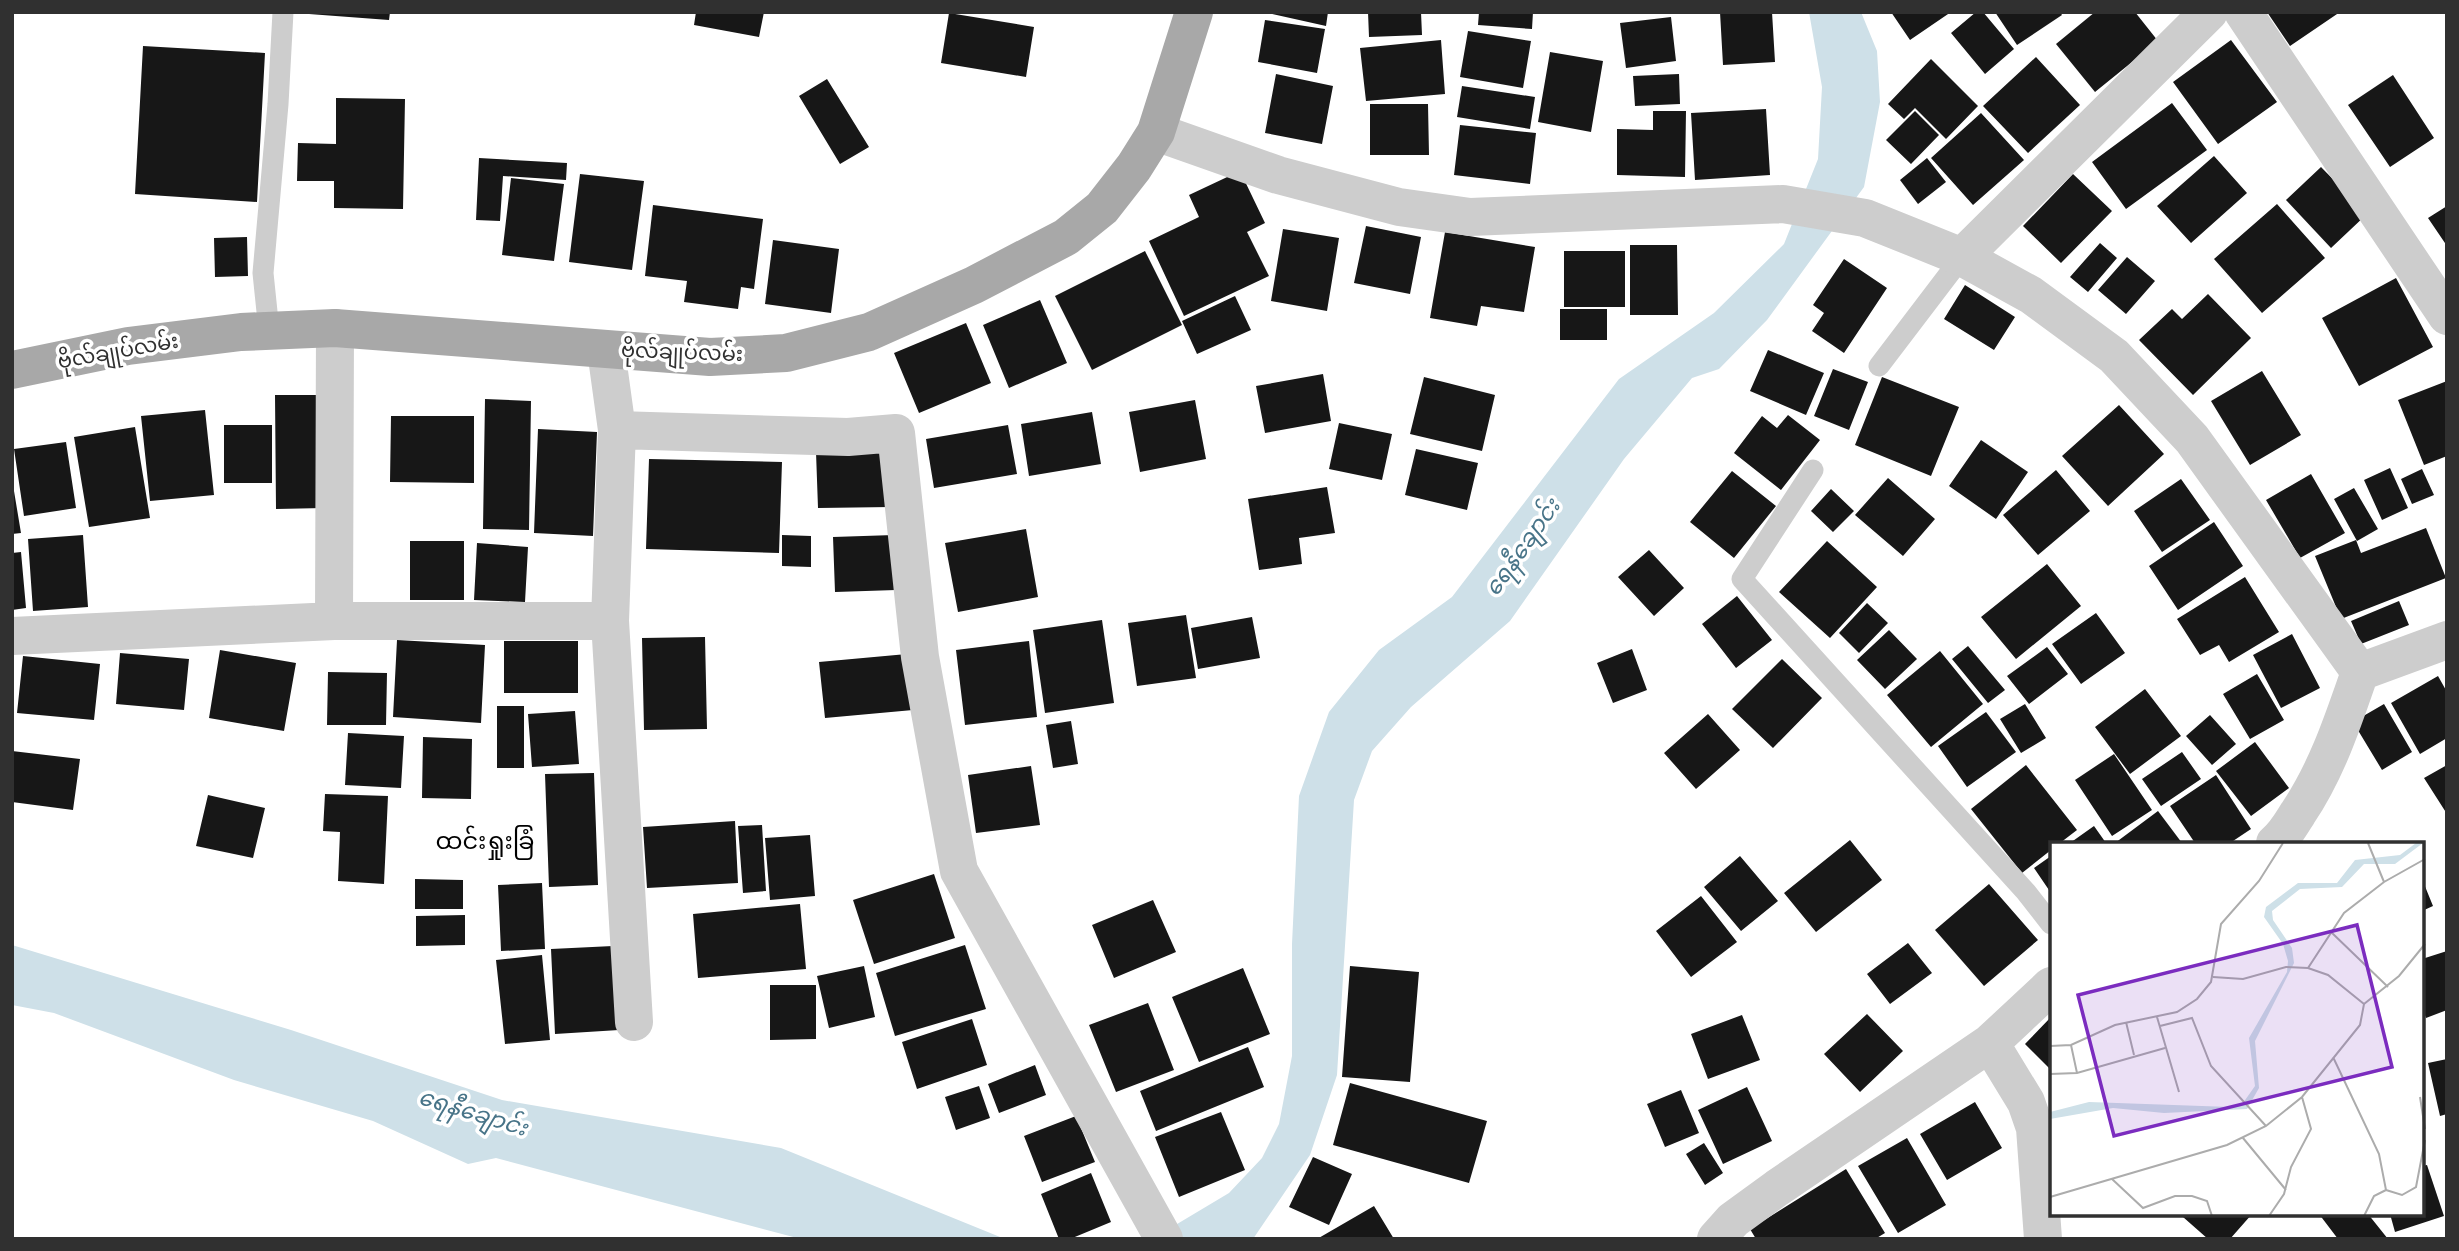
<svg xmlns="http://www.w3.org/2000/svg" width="2459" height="1251" font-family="'Fira Sans','Noto Sans Myanmar',sans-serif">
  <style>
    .water { fill: #cee0e8 }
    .building { fill: #171717 }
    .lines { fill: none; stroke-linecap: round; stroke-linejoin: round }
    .service { stroke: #cdcdcd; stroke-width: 21 }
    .minor { stroke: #cdcdcd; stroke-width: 38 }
    .primary { stroke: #a8a8a8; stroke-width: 38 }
    .labels { text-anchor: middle; stroke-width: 7; stroke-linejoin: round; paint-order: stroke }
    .street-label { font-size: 21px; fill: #303030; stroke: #fff }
    .water-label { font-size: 23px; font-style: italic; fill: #487488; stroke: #fff }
    .quarter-label { font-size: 24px; fill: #000; stroke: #fff }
    .inset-road { fill: none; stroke: #acacac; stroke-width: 2 }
    .view { fill: #7b2cbf; fill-opacity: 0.15; stroke: #7b2cbf; stroke-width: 3.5 }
    .inset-edge { fill: none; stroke: #303030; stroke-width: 3.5 }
  </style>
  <rect width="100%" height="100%" fill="#fff"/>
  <path class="water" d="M1809 12H1861L1877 51 1880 102 1864 187 1767 320 1719 369 1692 378 1624 459 1510 621 1411 707 1372 751 1354 800 1337 1075 1310 1155 1253 1239H1152L1229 1193 1262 1158 1279 1124 1292 1056V944L1299 796 1329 712 1379 650 1452 597 1619 379 1714 313 1784 244 1818 159 1822 87Z
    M12 945 291 1030 502 1100 781 1148 1005 1239H801L496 1158 468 1164 373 1121 234 1080 54 1013 12 1005Z"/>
  <path class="building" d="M309 12H390L389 20 309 14Z
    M696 12H764L759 37 694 25Z
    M1263 12H1328L1326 26Z
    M1368 12H1421L1422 35 1369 37Z
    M1479 12H1533L1532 29 1478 25Z
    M1720 12H1772L1775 62 1723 65Z
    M1891 12H1951L1910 40Z
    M1976 12H1983L2014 49 1985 74 1951 33Z
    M1995 12H2060L2062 15 2017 45Z
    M2095 12H2135L2158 41 2095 92 2056 44Z
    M2267 12H2340L2290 46Z
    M949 13 1034 27 1026 77 941 63Z
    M1671 17 1676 61 1626 68 1620 23Z
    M1265 20 1325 29 1317 73 1258 62Z
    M1468 31 1531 41 1523 88 1460 77Z
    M1441 40 1445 94 1366 101 1360 48Z
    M2231 40 2277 102 2218 144 2173 82Z
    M143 46 265 53 257 202 135 194Z
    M1550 52 1603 61 1591 132 1538 122Z
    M2036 57 2080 105 2028 153 1983 106Z
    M1931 59 1978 106 1946 139 1915 108 1904 119 1888 104Z
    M1276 74 1333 86 1322 144 1265 133Z
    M1679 74 1680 104 1635 106 1633 76Z
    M2393 75 2434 138 2390 167 2348 105Z
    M827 79 869 147 840 164 799 96Z
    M1462 86 1535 97 1530 129 1457 117Z
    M336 98 405 99 403 209 334 208V181H297L298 143 336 144Z
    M2172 103 2207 150 2126 209 2092 162Z
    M1370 104H1428L1429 155H1370Z
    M1766 109 1770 175 1695 180 1691 113Z
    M1653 111H1686L1685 177 1617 175V129L1653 130Z
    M1915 111 1939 135 1911 164 1886 140Z
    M1981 113 2024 160 1973 205 1931 158Z
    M1460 125 1536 133 1530 184 1454 175Z
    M2214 156 2247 193 2191 243 2157 206Z
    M479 158 567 163 566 180 503 176 500 221 476 220Z
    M1927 158 1946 182 1918 204 1900 180Z
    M2321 167 2367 214 2331 248 2286 200Z
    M1240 171 1265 223 1247 232 1269 276 1184 316 1149 241 1199 217 1189 195Z
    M580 174 644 181 632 270 569 262Z
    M2073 174 2112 211 2061 263 2023 226Z
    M511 178 564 184 554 261 502 255Z
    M2277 204 2325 258 2262 313 2214 259Z
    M653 205 763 219 754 289 741 287 738 309 684 302 687 281 645 276Z
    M2447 206V246L2428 218Z
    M1366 226 1421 237 1410 294 1354 283Z
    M1283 229 1339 238 1327 311 1271 301Z
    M1445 232 1535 247 1524 312 1481 306 1477 326 1430 318Z
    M247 237 248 276 215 277 214 238Z
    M773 240 839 249 831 313 765 304Z
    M2100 243 2117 258 2088 292 2070 277Z
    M1630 245H1677L1678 315H1630Z
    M1145 251 1182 325 1092 370 1055 296Z
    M1564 251H1625V307H1564Z
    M2127 257 2155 281 2126 314 2098 290Z
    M1844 259 1887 288 1844 353 1812 331 1824 313 1813 305Z
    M2396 278 2433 347 2359 386 2322 318Z
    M1965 285 2015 317 1994 350 1944 319Z
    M2208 294 2251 338 2193 395 2139 340 2172 309 2182 319Z
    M1235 296 1251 330 1197 354 1182 321Z
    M1040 300 1067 363 1009 388 983 325Z
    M1560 309H1607V340H1560Z
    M966 323 991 383 919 413 894 353Z
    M1768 350 1824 373 1806 415 1750 391Z
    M1833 369 1868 382 1849 430 1814 416Z
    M2262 371 2301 435 2250 465 2211 401Z
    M1323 374 1331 421 1265 433 1256 386Z
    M1424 377 1495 395 1482 451 1410 434Z
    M1882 377 1959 407 1931 476 1855 445Z
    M2447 381V456L2424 465 2398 400Z
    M275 395H323L324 508 276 509Z
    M485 399 531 401 529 530 483 529Z
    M1195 400 1206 459 1140 472 1129 412Z
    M2119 405 2164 454 2108 506 2062 456Z
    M205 410 214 495 150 501 141 416Z
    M1092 412 1101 464 1029 476 1021 424Z
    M1788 415 1820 440 1781 490 1734 453 1762 416 1777 428Z
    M391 416H474V483L390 482Z
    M1339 423 1392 434 1382 480 1329 469Z
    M224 425H272V483H224Z
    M1008 425 1017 474 934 488 926 439Z
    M135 427 150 518 89 527 74 437Z
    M538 429 597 432 593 536 534 533Z
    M1981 440 2028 472 1996 519 1949 486Z
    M66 442 76 508 24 516 14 449Z
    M1416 449 1478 463 1467 510 1405 495Z
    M890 450 891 507 818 508 816 452Z
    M649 459 782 462 779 553 646 549Z
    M2390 468 2408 508 2382 520 2364 480Z
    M2422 469 2434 495 2412 504 2401 479Z
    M2056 470 2090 511 2038 555 2003 515Z
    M1732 471 1776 506 1734 558 1690 522Z
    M2311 474 2345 533 2300 558 2266 500Z
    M1888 478 1935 519 1903 556 1855 515Z
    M12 479 21 533 12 534Z
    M2181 479 2210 520 2162 552 2134 511Z
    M1327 487 1335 533 1299 538 1302 564 1259 570 1248 499Z
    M2354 488 2378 529 2357 541 2334 499Z
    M1831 489 1854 511 1833 532 1811 511Z
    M2214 522 2243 566 2178 610 2149 566Z
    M2426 528 2446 578 2341 619 2315 556 2356 540 2361 553Z
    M1026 529 1038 597 958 612 945 543Z
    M83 535 88 607 33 611 28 539Z
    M782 535 811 536V567L782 566Z
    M894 535 896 590 835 592 833 537Z
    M410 541H464V600H410Z
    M1827 541 1877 587 1830 638 1779 592Z
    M477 543 528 547 525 602 474 600Z
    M1649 550 1684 588 1654 616 1618 577Z
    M21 552 26 608 12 610V553Z
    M2047 564 2081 606 2016 659 1981 617Z
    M2245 577 2279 632 2229 662 2219 645 2200 655 2177 619Z
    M1737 596 1772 640 1736 668 1702 624Z
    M2399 601 2409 625 2361 644 2351 621Z
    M1867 603 1888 623 1859 653 1839 633Z
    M2096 613 2125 653 2081 684 2052 644Z
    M1186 615 1196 678 1137 686 1128 623Z
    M1252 617 1260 658 1198 669 1191 628Z
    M1102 620 1114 703 1045 713 1033 630Z
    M1889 630 1917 659 1885 689 1857 660Z
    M2292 634 2320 688 2281 708 2253 655Z
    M705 637 707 729 644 730 642 638Z
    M397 640 485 645 481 723 393 717Z
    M504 641H578V693H504Z
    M1029 641 1037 717 965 725 956 650Z
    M1968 646 2005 690 1988 703 1952 659Z
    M2047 647 2068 674 2029 704 2007 676Z
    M1632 649 1647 690 1613 703 1597 663Z
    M220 650 296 663 284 731 209 718Z
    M1940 651 1983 704 1931 747 1887 695Z
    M120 653 189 659 184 710 116 704Z
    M907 654 913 710 825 718 819 662Z
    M23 656 100 664 94 720 17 713Z
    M1782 659 1822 698 1773 748 1732 709Z
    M328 672 387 673 386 725H327Z
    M2257 674 2284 720 2250 739 2223 694Z
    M2438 676 2447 692V738L2420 754 2391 703Z
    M2145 689 2181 736 2130 774 2095 727Z
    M2025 704 2046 738 2021 753 2000 719Z
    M2384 704 2412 752 2382 770 2353 722Z
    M497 706H524V768H497Z
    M575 711 579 764 532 767 528 714Z
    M1986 712 2016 752 1967 787 1938 746Z
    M1708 714 1740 750 1696 789 1664 753Z
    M2210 715 2236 744 2212 765 2186 736Z
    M1071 721 1078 764 1053 768 1046 725Z
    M348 733 404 736 401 788 345 785Z
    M423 737 472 739 471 799 422 798Z
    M2255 742 2289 788 2251 816 2216 771Z
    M12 751 80 759 73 810 12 802Z
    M2182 752 2201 779 2161 806 2142 779Z
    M2114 754 2152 810 2112 836 2075 780Z
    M2026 765 2077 830 2060 843H2051V850L2022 873 1971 809Z
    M2447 765V814L2424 778Z
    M1031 766 1040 825 976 833 968 775Z
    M594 773 598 885 549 887 545 774Z
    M2216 775 2251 829 2230 843H2195L2170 806Z
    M325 794 388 796 384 884 338 881 340 832 323 831Z
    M208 795 265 808 253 858 196 846Z
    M2158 811 2182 843H2115Z
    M735 821 738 883 647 888 643 827Z
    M762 825 766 891 743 893 738 826Z
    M2094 826 2106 843H2070Z
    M810 835 815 896 770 900 765 838Z
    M1850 840 1882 880 1816 932 1784 893Z
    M1740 856 1778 901 1741 931 1704 887Z
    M2051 856V893L2034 868Z
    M934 874 955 938 874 964 853 900Z
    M415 879 463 880V909H415Z
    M2422 879 2433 906 2422 911Z
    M542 883 545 949 501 951 498 885Z
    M1989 884 2038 940 1984 986 1935 930Z
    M1701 896 1737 942 1691 977 1656 931Z
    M1153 900 1176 952 1114 978 1092 925Z
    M800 904 806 969 698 978 693 914Z
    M465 915V945L416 946V916Z
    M1908 943 1932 973 1890 1004 1867 974Z
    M965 945 986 1009 895 1036 876 973Z
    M613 946 619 1030 555 1034 551 949Z
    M2447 951V1010L2426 1018 2422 1007V959Z
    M542 955 550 1040 505 1044 496 960Z
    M864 966 875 1017 829 1028 817 976Z
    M1350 966 1419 972 1410 1082 1342 1077Z
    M1243 968 1270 1034 1199 1062 1172 997Z
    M770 985H816V1039L770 1040Z
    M1148 1003 1174 1070 1116 1092 1089 1025Z
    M1867 1014 1903 1051 1860 1092 1824 1054Z
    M1742 1015 1760 1060 1708 1079 1691 1034Z
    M2051 1017V1070L2025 1044Z
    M972 1019 987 1065 917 1089 902 1042Z
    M1248 1047 1264 1087 1156 1131 1140 1091Z
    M2447 1059V1114L2440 1116 2428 1063Z
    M1035 1065 1046 1095 999 1113 988 1084Z
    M1350 1083 1487 1121 1469 1183 1333 1145Z
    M979 1086 990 1118 956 1130 945 1097Z
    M1747 1087 1772 1141 1723 1164 1698 1110Z
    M1681 1090 1699 1133 1665 1147 1647 1104Z
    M1975 1102 2002 1148 1947 1180 1920 1134Z
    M1221 1112 1245 1170 1179 1197 1155 1137Z
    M1076 1116 1095 1162 1042 1182 1024 1136Z
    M1907 1138 1946 1205 1898 1233 1858 1166Z
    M1704 1143 1723 1173 1705 1185 1686 1154Z
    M1313 1157 1352 1174 1329 1225 1289 1207Z
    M2427 1165 2444 1216 2395 1232 2390 1214H2422V1166Z
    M1846 1169 1885 1233 1875 1239H1756L1750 1229Z
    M1091 1173 1111 1222 1070 1239H1059L1041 1194Z
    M1374 1206 1394 1239H1317Z
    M2186 1214H2252L2230 1239H2208L2183 1217Z
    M2319 1214H2368L2388 1239H2338Z"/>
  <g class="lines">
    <path class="service" d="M269 331 263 273 278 104 283 12
      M1879 366 1962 257
      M1813 470 1742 579 2026 892 2051 924"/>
    <path class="minor" d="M2243 12 2447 316
      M1156 132 1278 175 1399 207 1470 217 1783 204 1865 218 1962 257 2031 295 2114 356 2192 439 2360 672 2447 640
      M1962 257 2209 12
      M606 350 617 430 610 621 634 1022
      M617 430 848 437 896 433 920 657 959 871 1164 1239
      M334 621 335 328
      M12 636 334 621H610
      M2275 843C2285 835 2291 824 2298 813 2327 770 2343 721 2360 672
      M1990 1043 2026 1102 2035 1128 2043 1239
      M1716 1239 1733 1220 1777 1188 1990 1043 2051 986"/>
    <path class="primary" d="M12 370 128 346 241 332 335 328 710 357 786 353 869 332 974 285 1066 237 1102 208 1134 167 1156 132 1194 12"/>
  </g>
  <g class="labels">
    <g class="street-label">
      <text transform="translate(118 351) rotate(-10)" y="7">ဗိုလ်‌ချုပ်‌လမ်း</text>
      <text transform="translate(682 352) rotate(2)" y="7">ဗိုလ်‌ချုပ်‌လမ်း</text>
    </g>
    <g class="water-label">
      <text transform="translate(1522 547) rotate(-55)" y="8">ရေနီချောင်း</text>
      <text transform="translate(473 1112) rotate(17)" y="8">ရေနီချောင်း</text>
    </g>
    <g class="quarter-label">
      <text x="485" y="849">ထင်းရှုးခြံ</text>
    </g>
  </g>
  <g transform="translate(2050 842)">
    <rect width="374" height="374" fill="#fff"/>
    <path d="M366 1H373L345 22H314L292 45 250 47 222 69 223 78 242 106 244 121 205 199 209 246 197 267 114 271 63 266 0 277V270L39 260 180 265 193 261 205 244 199 196 237 130 238 119 233 102 214 75 216 65 248 41H287L305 18 350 13Z" fill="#cee0e8"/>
    <path class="inset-road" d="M318 1 334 40M280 89 338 145M258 126 294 71 334 40 375 17M163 135 193 137 236 125 258 126 278 133 314 162 349 134 375 102M107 175 129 250M76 180 84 213M110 184 142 176 161 224 216 284M21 203 27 231M0 204 21 203 65 183 127 170 147 157 161 140 171 82 209 39 233 1M283 215 329 312 336 348M0 232 27 231 115 206M370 255 375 287M193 296 236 348M62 337 93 366 125 354H142L157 359 162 374M336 348 352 353 366 345 375 298M0 355 177 303 216 284 252 255 310 183 314 162M219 374 234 352 241 325 261 287 252 255M314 374 324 354 336 348"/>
    <path class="view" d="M307 83 342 225 64 294 28 153Z"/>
    <rect width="374" height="374" class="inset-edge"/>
  </g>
  <rect width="2459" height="1251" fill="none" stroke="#303030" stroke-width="28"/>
</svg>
